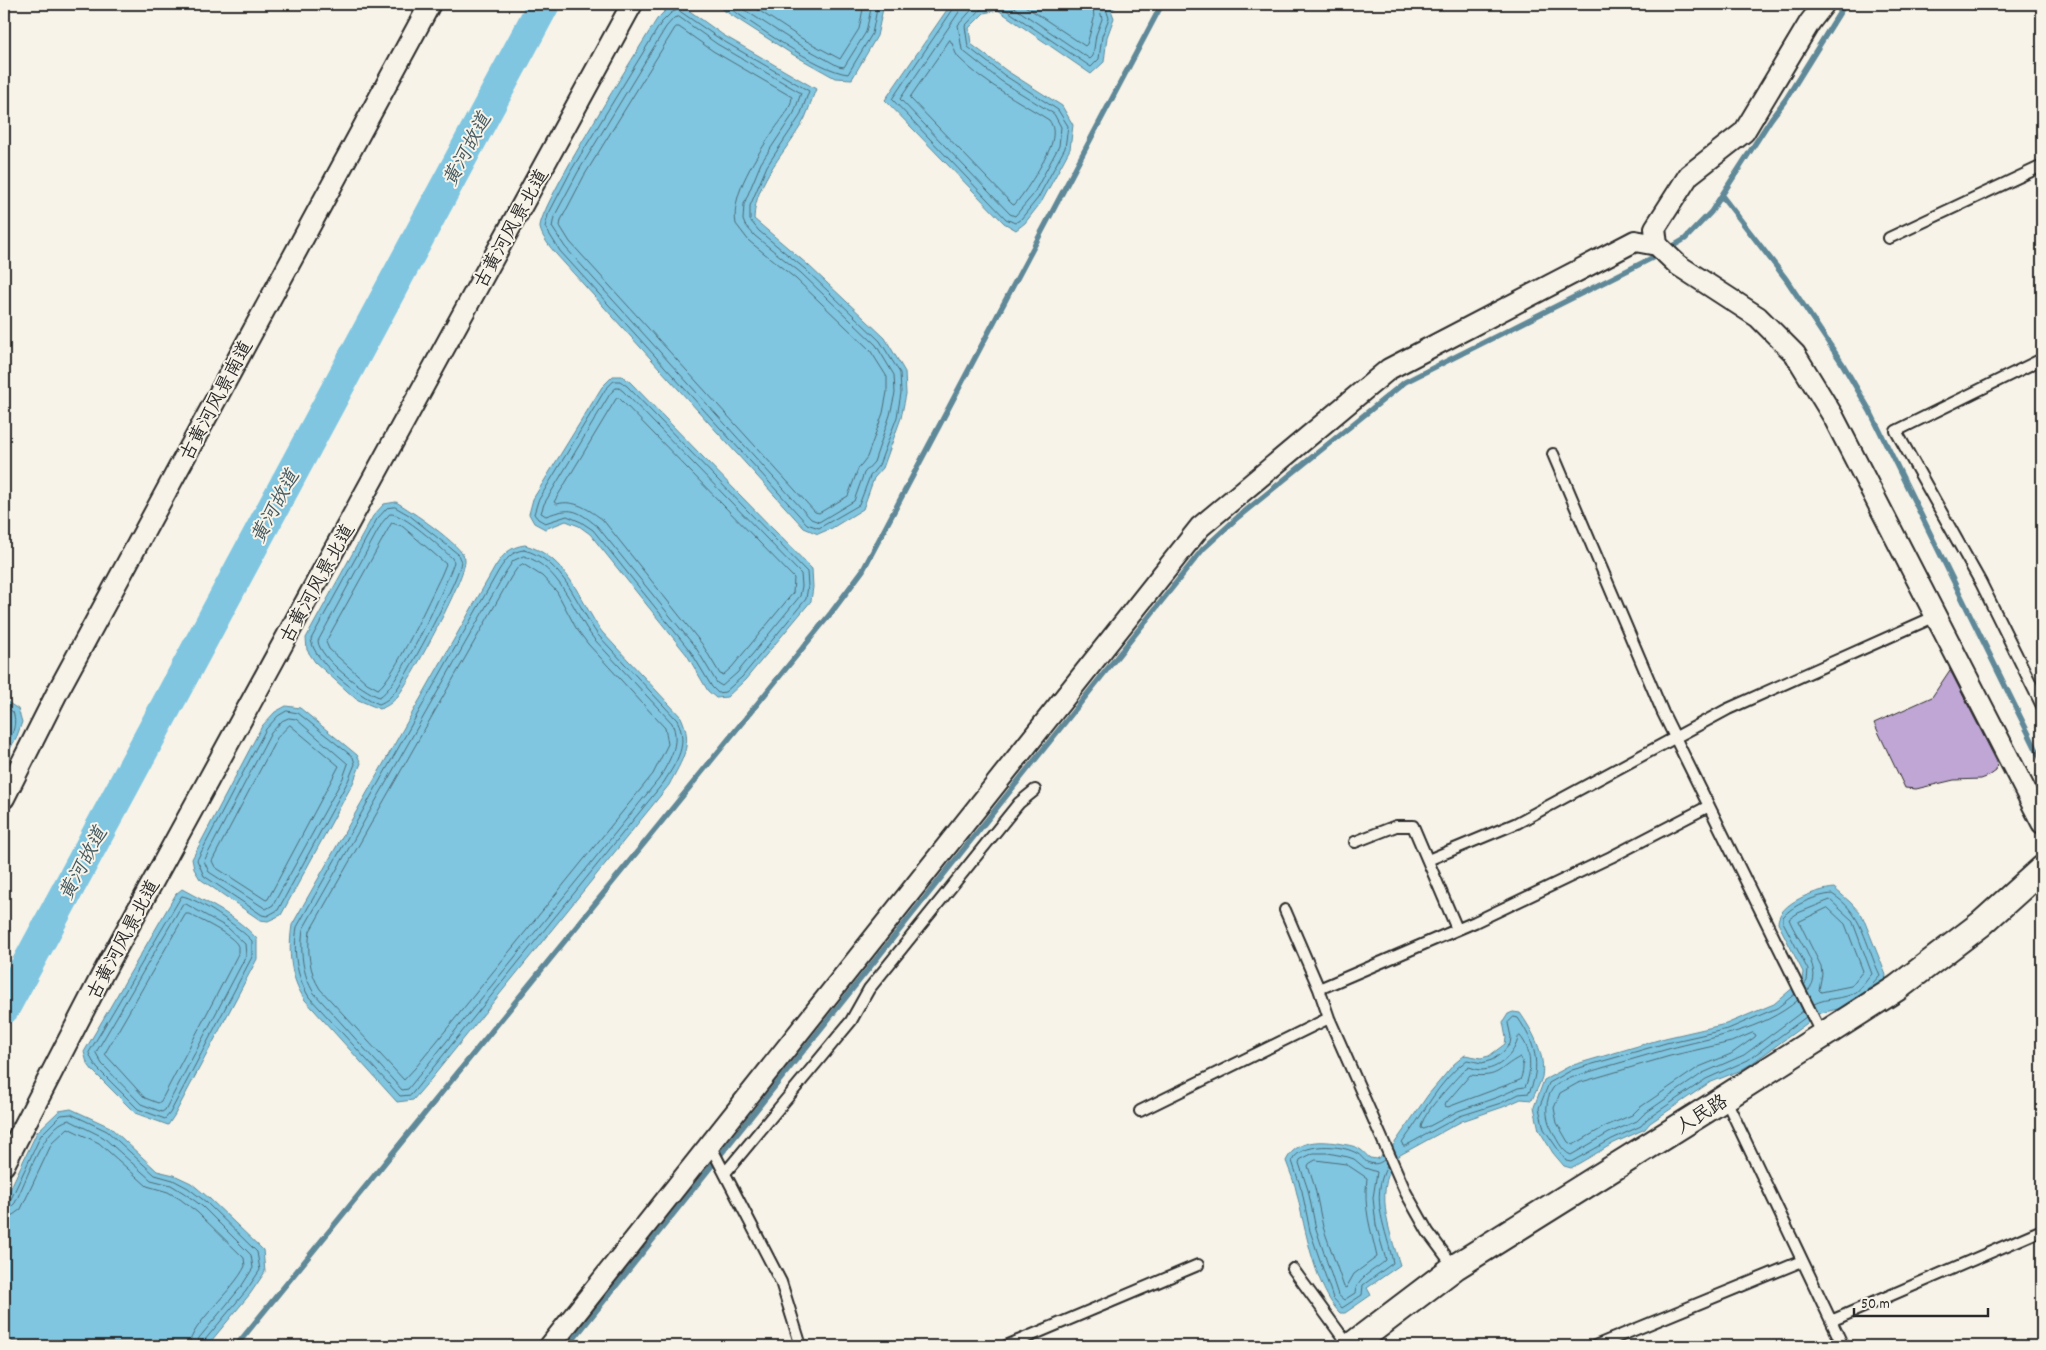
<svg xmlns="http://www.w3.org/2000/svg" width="2046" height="1350" font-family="Dekko,'LXGW WenKai TC',sans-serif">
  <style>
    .water { fill: #80c6e1; stroke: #5e8898 }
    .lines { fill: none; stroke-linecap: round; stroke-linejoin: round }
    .shore { stroke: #4d6974; stroke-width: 1 }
    .stream { stroke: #5e8898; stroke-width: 5.5 }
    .river { stroke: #80c6e1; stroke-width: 32 }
    .building { fill: #bfa6d5; stroke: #2b2b2b }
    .service-casing { stroke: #2b2b2b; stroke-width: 14 }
    .minor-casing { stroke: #2b2b2b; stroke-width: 24 }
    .tertiary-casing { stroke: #2b2b2b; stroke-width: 29 }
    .service { stroke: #f7f3e8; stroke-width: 10 }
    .minor { stroke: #f7f3e8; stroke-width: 20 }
    .tertiary { stroke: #f7f3e8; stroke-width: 25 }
    .labels { text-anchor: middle; stroke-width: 4; stroke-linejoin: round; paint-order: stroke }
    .street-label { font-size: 19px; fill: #2b2b2b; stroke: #f7f3e8 }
    .water-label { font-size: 20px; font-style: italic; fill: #445a62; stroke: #f7f3e8 }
  </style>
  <rect width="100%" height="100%" fill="#f7f3e8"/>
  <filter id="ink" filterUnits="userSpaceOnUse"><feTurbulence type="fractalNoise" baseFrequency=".02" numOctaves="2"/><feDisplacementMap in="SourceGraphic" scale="10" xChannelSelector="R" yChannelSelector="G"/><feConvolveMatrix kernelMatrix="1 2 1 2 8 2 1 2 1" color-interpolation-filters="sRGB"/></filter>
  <g filter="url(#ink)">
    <path class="water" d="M680 4 723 35 816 89C812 98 809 109 805 118 788 151 755 179 754 219L808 265 885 338 905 372 906 394 901 418 883 468 874 478 863 509 832 528 818 534 804 528 556 254C550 247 542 237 540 228 537 209 640 47 657 19L668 8Z
      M714 4H884L877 36 852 79 835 78 792 54Z
      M951 4H1120L1111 10 1114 18 1107 37 1104 62 1091 74 998 10 984 13 969 28 971 44 1007 71 1062 106 1073 125 1070 149 1042 201 1025 223 1016 230 1004 223 885 100Z
      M613 376H622L630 382 812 569 813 587 811 601 745 680 727 697 716 698 708 691 687 655 590 534 579 526 566 521 545 529 534 523 529 514 533 499 602 387Z
      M396 502C410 510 462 545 465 559 468 574 412 677 400 693 395 701 388 706 380 709L356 699 315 662 307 650 306 638 373 516 384 504Z
      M525 545C568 557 579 600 602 632L681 717C694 745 682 760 669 785L431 1079 413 1100 397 1102 305 1000C290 977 288 952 292 925L495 567C503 555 509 547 525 545Z
      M4 700 18 709 22 722 17 736 4 760Z
      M286 706 300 708 357 755 361 763 353 783 281 915 268 921 260 920 200 879 194 869 192 859 262 726 275 712Z
      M1834 888 1850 902 1862 915 1886 975 1885 980 1854 1005 1821 1013 1751 1064 1739 1071 1709 1083 1650 1123 1645 1129 1614 1143 1571 1168 1564 1166 1553 1153 1539 1130 1534 1107 1544 1080 1570 1066 1665 1038 1726 1024 1774 1004 1802 980 1803 972 1778 923C1778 903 1816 890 1834 888Z
      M182 889C209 904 237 916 257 939V959L174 1116 168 1125 135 1113 93 1071 87 1063 84 1052 176 894Z
      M1513 1012 1520 1013C1532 1030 1546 1055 1542 1077 1540 1084 1535 1093 1532 1100L1521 1099 1503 1107 1462 1121 1400 1155C1372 1186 1389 1230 1400 1265L1367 1288 1371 1295 1345 1313H1340C1315 1288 1305 1228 1297 1194 1295 1183 1290 1172 1286 1161 1296 1139 1322 1140 1342 1144 1348 1145 1356 1146 1361 1150 1364 1152 1367 1156 1370 1158L1377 1159 1392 1147 1428 1095 1454 1064 1465 1055 1481 1058 1489 1056 1505 1044 1506 1038 1503 1022 1508 1014Z
      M71 1109 110 1127 157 1171 174 1175 191 1183 209 1198 263 1250 265 1272 250 1294 207 1346H20L4 1336V1202L37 1132 59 1111Z"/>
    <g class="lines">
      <path class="shore" d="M723 4C751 22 818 71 848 74L872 34 878 4
        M735 4 798 44 838 66 844 67 866 32 872 4
        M749 4 801 38 840 59 859 29 864 4
        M954 4V8L892 99 1006 219 1015 223 1021 219 1038 198 1065 148 1068 126 1058 110 1004 75 968 47 965 26 981 9 999 5 1091 67 1099 59 1102 36 1109 18 1106 9 1110 4
        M961 4 959 12 900 99 1010 214 1015 216 1033 195 1059 146 1061 127 1054 114 1001 81 962 50 958 25 977 4
        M1009 4 1090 59 1093 56 1096 35 1102 19 1100 10 1101 4
        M1022 4 1085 46 1087 44 1094 19 1093 4
        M678 10 720 39 809 91 800 116 767 166 750 206V220L759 231 805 269 880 341 900 373 901 393 897 417 879 465 870 476 859 505 819 528 807 524 560 251 545 227 548 215 572 169 661 23 671 13Z
        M679 17 717 44 801 93 794 113 761 163 744 204 743 220 745 225 755 236 801 273 876 345 894 375 895 393 890 415 874 462 864 473 854 501 819 522 811 519 565 247 552 227 554 217 578 172 666 27 674 18Z
        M676 27H679L713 51 792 97C791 109 781 120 774 130 758 154 730 194 736 224L749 241 796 279 870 350 887 377V392L883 413 867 457 858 469 848 496 819 513 815 512 570 242 560 226 561 220 584 176Z
        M950 40C954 45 954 52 958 57 983 83 1019 101 1049 120 1054 127 1054 133 1052 142 1049 155 1024 195 1014 205L1012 204 910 98Z
        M614 381H620L627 386 807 572 808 586 806 599 742 677 725 692 718 693 712 687 691 652 593 530 581 522 567 516 545 523 538 519 534 514 538 501 605 390Z
        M616 388H619L623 391 801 574 802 586 800 596 737 673 722 686 717 683 696 648 597 526C576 509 571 507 546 516L541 513 544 504 610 394Z
        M619 398 794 578 793 593 732 667 723 675 720 674 702 644 603 520C590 510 574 499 557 504L554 502 616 399Z
        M395 507 409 515 458 554C458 555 460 560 461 561 461 576 408 673 397 689 392 696 387 701 379 704 359 696 313 662 311 639L377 519 387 508Z
        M390 514C403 512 441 548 452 558L454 562C447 584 397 690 379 697 363 691 319 658 318 641L382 523Z
        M392 523 402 526 446 564 441 576C430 598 394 678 378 689L367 683 329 649 326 642Z
        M524 550C564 560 577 606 598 635L677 720C689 745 677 761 664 782L411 1095 400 1096 309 997C296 976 293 951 297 927L499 570C506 560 511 551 524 550Z
        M524 556C561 567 573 612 594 639L672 723C681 744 669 761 659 779L408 1089 402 1090 314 993C302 974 300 951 303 929L505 573 513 561Z
        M523 564 542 576 557 592 576 628 588 644 665 728 668 744 653 774 416 1067 404 1080 320 989C309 972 307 950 310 931L511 577 518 567Z
        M4 706 13 712C18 726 11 737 4 749
        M287 711 298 713 353 757 355 764 348 781 278 910 267 916 262 915 204 876 197 860 266 729 278 716Z
        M289 718 296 719 348 764 343 778 273 905 266 909 209 872 204 861 271 733 282 721Z
        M290 725 339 766 268 899 266 900 215 867 212 861 277 738Z
        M182 896C197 898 241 928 252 941V957L170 1113 165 1119 138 1109 97 1068 92 1060 89 1053Z
        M183 904H186L228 928 245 944 246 956 165 1110 162 1112 141 1104 102 1064 96 1053Z
        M1828 908 1845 924 1863 971 1851 986 1821 992 1819 990 1822 974 1821 966 1799 922Z
        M186 914H189C200 920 233 935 238 946 238 947 238 953 238 954L161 1101 158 1103 145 1098 105 1054Z
        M1804 985 1807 981 1808 970 1783 922V917C1792 905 1817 895 1832 894 1863 913 1865 944 1880 975L1864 993
        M1807 991C1828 973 1796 939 1789 919L1798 913 1830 900 1852 920 1872 974C1867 979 1862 988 1856 992 1844 1000 1827 997 1814 1004
        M1795 994 1777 1008 1728 1029 1666 1043 1572 1070 1549 1083 1539 1108 1544 1129 1566 1161 1571 1162 1612 1139 1641 1126 1647 1119 1706 1079 1748 1060 1806 1017
        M1798 1000C1762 1031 1712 1037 1668 1049 1646 1055 1624 1062 1602 1068 1590 1072 1561 1079 1553 1088 1545 1099 1545 1117 1551 1128 1555 1136 1562 1152 1571 1155L1609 1133 1637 1121 1644 1114 1703 1073 1744 1055 1803 1011
        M1514 1017 1518 1018C1535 1043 1542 1065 1529 1093L1519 1094 1501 1103 1460 1116 1405 1146H1403L1402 1143C1423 1115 1438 1081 1467 1060L1482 1063 1492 1060 1502 1053 1510 1044 1511 1037 1508 1023Z
        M1753 1033 1756 1035 1755 1037 1731 1054 1699 1067 1639 1108 1632 1115 1606 1126 1573 1145 1568 1142 1557 1123 1554 1108 1560 1093 1578 1083 1670 1056 1731 1042Z
        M1520 1036C1532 1049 1532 1072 1525 1087L1518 1088 1498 1097 1458 1111 1424 1129 1421 1128C1422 1113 1451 1085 1462 1072L1469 1067C1473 1068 1477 1070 1481 1070 1498 1070 1515 1054 1518 1038Z
        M1520 1057C1525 1064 1523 1073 1520 1080L1448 1107 1445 1106 1446 1103 1470 1075C1501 1078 1497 1069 1520 1057Z
        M1314 1153H1328L1348 1157 1354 1159 1365 1168 1377 1172 1373 1198 1376 1225 1386 1260C1375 1271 1357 1276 1355 1293L1344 1300 1338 1295 1316 1229 1308 1190 1299 1163 1300 1160Z
        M1316 1160 1346 1164 1367 1178C1363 1209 1371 1229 1377 1257L1354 1274 1346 1288 1344 1287 1323 1227 1315 1188 1308 1166 1309 1164Z
        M1384 1160C1380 1163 1376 1165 1370 1163 1364 1162 1362 1156 1358 1154 1343 1144 1300 1142 1292 1161L1302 1191 1310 1231 1333 1298 1342 1308 1362 1295 1363 1285 1393 1263C1387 1230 1369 1199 1387 1166
        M4 1202 11 1199 41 1135 61 1115 71 1114 107 1131 155 1175 173 1180 188 1188 206 1202 257 1252 260 1270 246 1291 204 1341 203 1346
        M4 1209 10 1208 15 1203C26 1182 44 1124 69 1120L103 1137 151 1180 171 1185 184 1193 202 1206 251 1255 253 1268 241 1287 199 1338 197 1346
        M4 1216 13 1215 21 1209 52 1143 68 1128 99 1143 147 1186 168 1192 180 1199 197 1212 244 1258 245 1266C235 1289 190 1325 189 1346"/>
      <path class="stream" d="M1722 196 1786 279 1842 363 1870 411 2042 761
        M1668 249 1685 239 1711 212 1771 119 1786 99 1845 4
        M236 1346 831 613 863 570 1162 4
        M568 1346 1203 549 1238 517 1405 382 1660 254"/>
      <path class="river" d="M4 1008 544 4"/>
    </g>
    <path class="building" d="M1950 670 1997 762 1996 771 1989 776 1981 779 1954 780 1916 789 1905 788 1874 723 1932 697Z"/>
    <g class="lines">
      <g class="service-casing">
        <path id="service" d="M1889 238 2042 166
          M2042 359 1896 431 1981 583 2042 706
          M1553 454 1663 713 1822 1035
          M1355 842 1396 826H1413L1457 929
          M1428 860 1517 823 1728 709 1936 616
          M1285 910 1319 989 1329 1018 1406 1193 1428 1232 1454 1267
          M1319 989 1475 922 1611 857 1709 806
          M1725 1098 1843 1346
          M1140 1111 1329 1018
          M710 1145 781 1282 801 1346
          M725 1173 851 1021 869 989 1019 803 1035 790
          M1293 1269 1349 1346
          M1831 1321 2042 1230
          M1006 1346 1198 1265
          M1595 1346 1802 1261"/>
      </g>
      <g class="minor-casing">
        <path id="minor" d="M1824 4 1810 22 1744 132 1689 175 1655 228 1657 245 1678 265 1758 317 1795 354 1833 416 2042 823
          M4 798 58 691 430 4
          M4 1165 102 975 632 4
          M550 1346 1200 527 1389 369 1635 241 1657 245"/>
      </g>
      <g class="tertiary-casing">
        <path id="tertiary" d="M1351 1346 1455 1267 1706 1110 1897 988 1981 924 2042 869"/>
      </g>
      <use href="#service" class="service"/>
      <use href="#minor" class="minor"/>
      <use href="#tertiary" class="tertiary"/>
    </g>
  </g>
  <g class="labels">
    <g class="street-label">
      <text transform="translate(510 228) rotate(-61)" y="7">古黄河风景北道</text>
      <text transform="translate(215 400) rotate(-62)" y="7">古黄河风景南道</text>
      <text transform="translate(316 583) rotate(-61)" y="7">古黄河风景北道</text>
      <text transform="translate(122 939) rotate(-62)" y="7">古黄河风景北道</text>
      <text transform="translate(1701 1113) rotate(-32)" y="7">人民路</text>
    </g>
    <g class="water-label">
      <text transform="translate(466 149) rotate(-62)" y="7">黄河故道</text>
      <text transform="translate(274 506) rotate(-62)" y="7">黄河故道</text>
      <text transform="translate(82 863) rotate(-62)" y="7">黄河故道</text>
    </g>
  </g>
  <rect width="2046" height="1350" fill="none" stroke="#f7f3e8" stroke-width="20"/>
  <rect x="10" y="10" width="2026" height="1330" fill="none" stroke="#2b2b2b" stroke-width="2" filter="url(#ink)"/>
  <path d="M1854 1308v8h134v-8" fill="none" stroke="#2b2b2b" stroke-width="2.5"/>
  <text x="1861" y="1308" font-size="15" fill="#2b2b2b" stroke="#f7f3e8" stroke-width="4" paint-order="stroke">50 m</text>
</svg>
